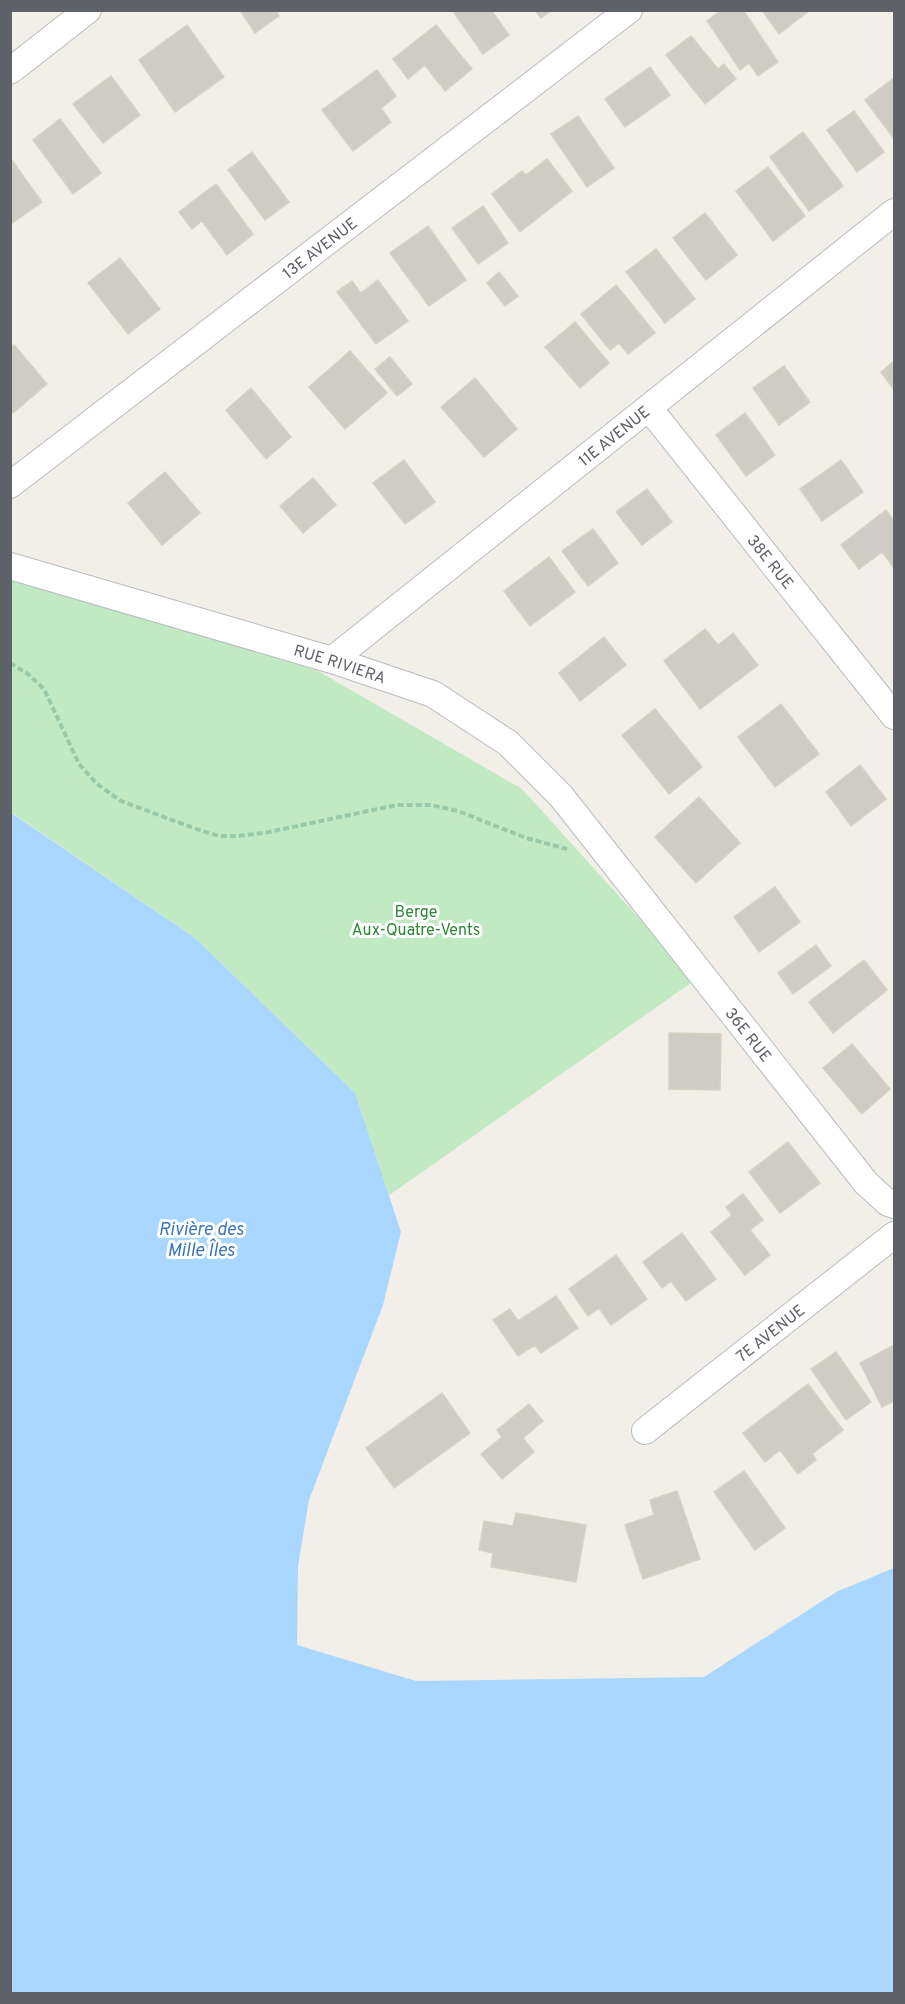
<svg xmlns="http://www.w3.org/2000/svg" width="905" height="2004" font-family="Overpass,sans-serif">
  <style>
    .green { fill: #c1eac3 }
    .water { fill: #a9d7ff }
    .building { fill: #ceccc5; stroke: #d7d1c4; stroke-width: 1.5 }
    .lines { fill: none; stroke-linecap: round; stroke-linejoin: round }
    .minor-casing { stroke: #b9bcc1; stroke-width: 28 }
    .path { stroke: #98c9a8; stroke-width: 4; stroke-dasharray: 6 3; stroke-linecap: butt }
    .minor { stroke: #fff; stroke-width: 26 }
    .labels { text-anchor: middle; stroke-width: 6; stroke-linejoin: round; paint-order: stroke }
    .street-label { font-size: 16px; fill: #5e6268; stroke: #fff }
    .park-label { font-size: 16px; fill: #2e8735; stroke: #fff }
    .water-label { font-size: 18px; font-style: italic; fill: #3b76bb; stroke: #fff }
  </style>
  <rect width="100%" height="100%" fill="#f1efe7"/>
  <path class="green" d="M11 568 318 671 522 789 695 980 388 1196 355 1093 195 938 11 812Z"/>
  <path class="water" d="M10 812 195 938 355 1093 401 1232 383 1305 309 1500 298 1566 297 1645 416 1681 704 1677 836 1592 894 1568V1993H11Z"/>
  <path class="building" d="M240 10H276L279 16 255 33Z
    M452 10H491L509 35 483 54Z
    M535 10H552L541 18Z
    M722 10H743L778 62 758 76 749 63 740 70 707 21Z
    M762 10H810L779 34Z
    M187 25 224 77 175 112 139 60Z
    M436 25 472 69 445 91 425 65 408 79 393 59Z
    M691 36 718 69 724 64 736 79 705 104 666 55Z
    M650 67 670 95 625 127 605 99Z
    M377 70 396 96 381 108 391 122 353 151 322 110Z
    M111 76 140 115 103 143 73 104Z
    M894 78V139L865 100Z
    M854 111 884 152 857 172 827 130Z
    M578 116 614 168 587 187 551 134Z
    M60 119 101 173 73 194 33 140Z
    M803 132 843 186 809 211 770 157Z
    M252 152 289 202 265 220 228 170Z
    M11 159 42 202 12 223 10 221Z
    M547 159 572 191 520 232 492 194 522 171 526 175Z
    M768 167 805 216 773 241 736 191Z
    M216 184 253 234 227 255 202 221 192 229 179 212Z
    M483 206 508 243 478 264 452 228Z
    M705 213 737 255 706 280 673 238Z
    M428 226 466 280 429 306 390 253Z
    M656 249 695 299 665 323 626 272Z
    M120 258 160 309 128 334 88 283Z
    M499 272 518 296 505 306 487 283Z
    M378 280 408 321 376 344 337 292 352 281 361 293Z
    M616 285 655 333 628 354 619 343 610 350 581 314Z
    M575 322 609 363 580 388 545 347Z
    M14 345 47 384 13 413 10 410V348Z
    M350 351 387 393 345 429 309 387Z
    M390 357 412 384 397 396 375 369Z
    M894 361V390L881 372Z
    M784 366 810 402 779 425 753 388Z
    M475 378 517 429 484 457 441 407Z
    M251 388 291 437 266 459 226 410Z
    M745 413 775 455 746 476 716 435Z
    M404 460 435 502 405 524 373 483Z
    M841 460 863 492 822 521 800 489Z
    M165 472 200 513 162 545 128 503Z
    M313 478 336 505 303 533 280 506Z
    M647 489 672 522 642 545 616 512Z
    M886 510 894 521V568L882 552 859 569 841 545Z
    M593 529 618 563 588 586 562 551Z
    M549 557 575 592 530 626 504 591Z
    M705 629 718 645 733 633 758 665 700 709 664 661Z
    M604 637 626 665 580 701 559 673Z
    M781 704 819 754 775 787 738 737Z
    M655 709 702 767 669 794 622 735Z
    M860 765 886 799 851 826 826 792Z
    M699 797 740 843 696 883 655 837Z
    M775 887 800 922 759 952 734 917Z
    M816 945 831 966 793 994 778 973Z
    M864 960 887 990 833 1033 809 1002Z
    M669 1033 721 1034 720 1090 669 1089Z
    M852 1044 890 1089 862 1114 823 1068Z
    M788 1142 820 1183 780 1213 749 1172Z
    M743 1194 763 1220 750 1230 770 1255 745 1275 711 1232 732 1215 726 1207Z
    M682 1233 716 1279 686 1301 671 1281 662 1288 643 1262Z
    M616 1255 647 1299 611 1325 599 1308 588 1316 569 1289Z
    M556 1296 578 1328 541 1353 535 1345 518 1356 493 1320 510 1309 518 1321Z
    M894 1345V1401L882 1407 860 1363Z
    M836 1352 871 1402 846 1420 811 1369Z
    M808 1384 843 1430 812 1454 816 1460 798 1474 780 1450 765 1462 743 1433Z
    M442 1393 470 1433 394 1488 366 1448Z
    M529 1404 543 1421 523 1438 534 1452 502 1479 481 1454 502 1437 497 1430Z
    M744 1471 785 1528 755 1550 714 1492Z
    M677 1491 700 1559 643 1579 625 1525 654 1515 650 1500Z
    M516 1513 586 1525 576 1582 491 1567 493 1553 479 1550 484 1521 513 1526Z"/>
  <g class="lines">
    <g class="minor-casing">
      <g id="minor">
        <path d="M10 71 88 10"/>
        <path id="s1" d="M649 408 894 716"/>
        <path id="s2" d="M10 485 629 10"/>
        <path id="s3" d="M10 566 332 660 433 694 508 743 561 796 866 1183 888 1203 894 1205"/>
        <path id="s4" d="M332 660 894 212"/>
        <path id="s5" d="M645 1431 894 1235"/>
      </g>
    </g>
    <path class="path" d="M10 663 28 674 44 689 79 764 97 784 121 801 199 830 219 836H237L264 833 397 805H431L458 811 526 838 567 849"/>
    <use href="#minor" class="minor"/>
  </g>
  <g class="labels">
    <g class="street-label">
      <text dy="6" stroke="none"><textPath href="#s2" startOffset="390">13E AVENUE</textPath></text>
      <text dy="6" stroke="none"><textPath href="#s4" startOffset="360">11E AVENUE</textPath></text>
      <text dy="6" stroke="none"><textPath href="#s1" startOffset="196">38E RUE</textPath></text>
      <text dy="6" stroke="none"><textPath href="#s3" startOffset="344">RUE RIVIERA</textPath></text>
      <text dy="6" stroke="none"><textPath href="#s3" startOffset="910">36E RUE</textPath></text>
      <text dy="6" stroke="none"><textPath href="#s5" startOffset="159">7E AVENUE</textPath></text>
    </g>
    <g class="park-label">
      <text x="416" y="917">Berge<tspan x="416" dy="18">Aux-Quatre-Vents</tspan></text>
    </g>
    <g class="water-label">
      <text x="201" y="1235">Rivière des<tspan x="201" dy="21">Mille Îles</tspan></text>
    </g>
  </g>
  <rect width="905" height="2004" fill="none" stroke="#5e6268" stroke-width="24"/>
</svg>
